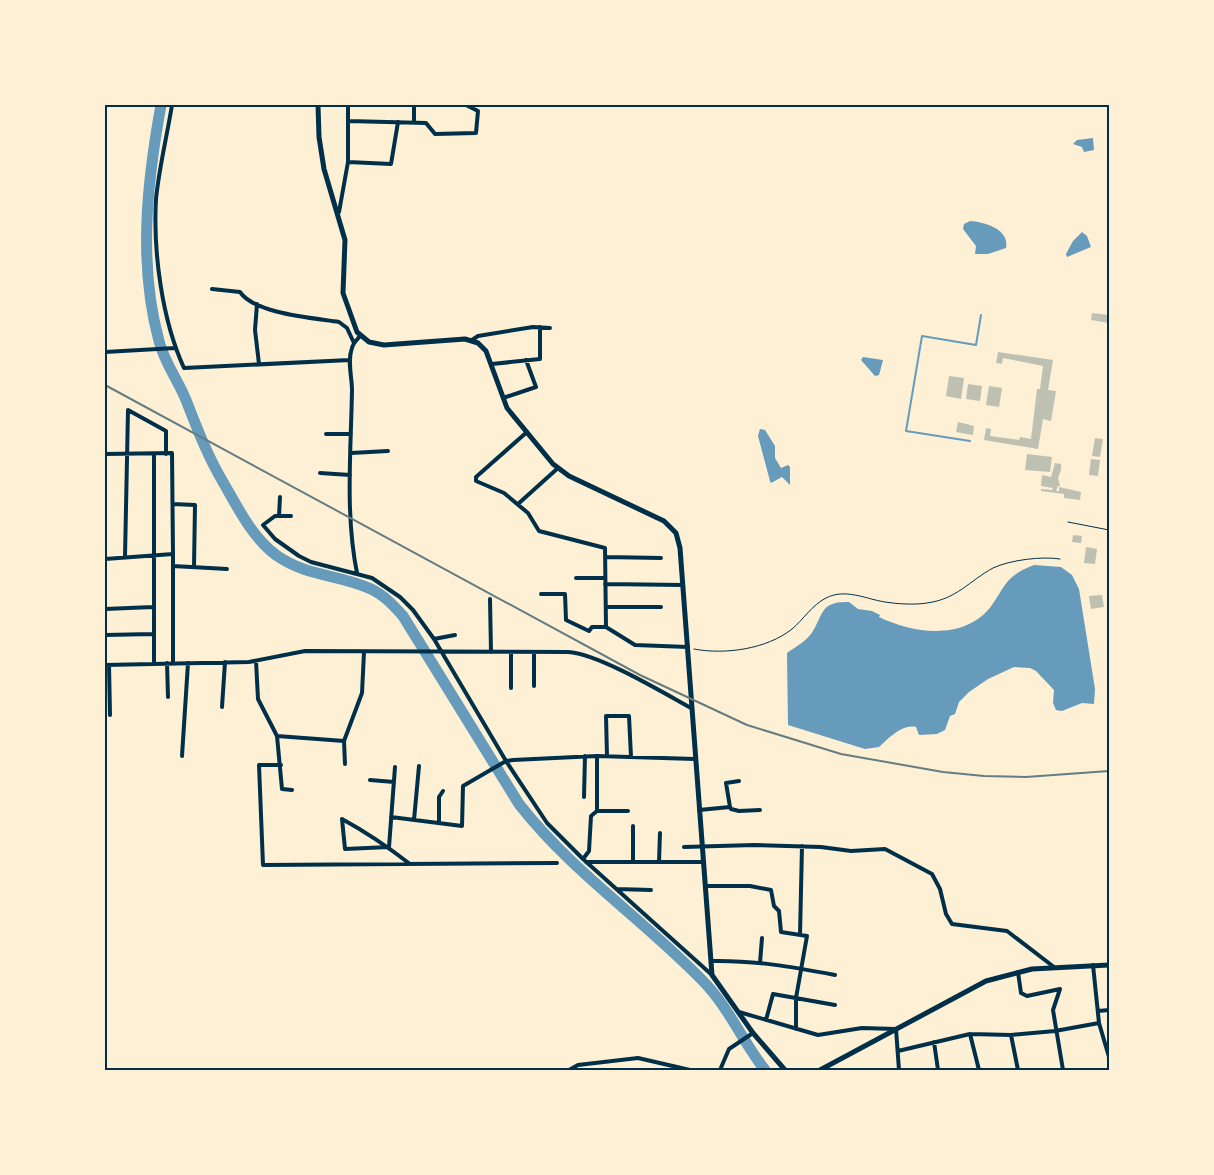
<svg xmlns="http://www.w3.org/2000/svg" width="1214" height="1175" font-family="'Space Grotesk',sans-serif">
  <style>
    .water { fill: #669bbc }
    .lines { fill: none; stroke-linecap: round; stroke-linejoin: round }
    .stream { stroke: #669bbc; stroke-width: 2 }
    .river { stroke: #669bbc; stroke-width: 11 }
    .building { fill: #bec0b2 }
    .path { stroke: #003049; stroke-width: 1 }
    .minor { stroke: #003049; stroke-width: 4 }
    .secondary { stroke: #003049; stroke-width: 5 }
    .rail { stroke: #657d81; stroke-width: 2 }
    .neatline { fill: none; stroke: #003049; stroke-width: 2 }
  </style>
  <rect width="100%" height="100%" fill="#fdf0d5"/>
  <path class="water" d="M1093 138 1094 150 1084 152 1082 147 1073 144 1077 140Z
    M970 221C984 222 1010 229 1006 248L988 254H975L976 246 963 229 964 224Z
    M1082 232 1087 236 1091 247 1067 257 1066 254 1073 241Z
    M863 357 883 360 879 375 875 376 861 360Z
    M760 429 765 430 775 446V458L781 468 788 465 790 467V485L782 477 771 483 770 481 758 436Z
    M1034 565 1061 567 1072 575 1079 589 1095 689 1094 704 1082 703 1062 711 1056 710 1053 703 1054 690 1036 671 1030 668 1014 667 988 679 969 692 959 702 955 714 950 716 945 730 937 734 919 735 916 727C902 724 889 738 879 747L865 749 788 725 787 653C795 647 805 642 811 634 824 615 819 601 849 602L858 609 872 611 880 615 879 617C914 634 966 641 992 605 1007 583 1006 576 1034 565Z"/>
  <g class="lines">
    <path class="stream" d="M970 441 906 431 922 336 976 345 981 315"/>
    <path class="river" d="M161 105C147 182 138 264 159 341 164 362 178 380 186 400 197 428 207 455 223 482 238 508 252 537 276 555 307 577 339 574 371 589 384 595 394 606 403 616L519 804C572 872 643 919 702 980 728 1006 743 1042 765 1070"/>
  </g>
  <path class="building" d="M1092 313 1109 315V323L1091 320Z
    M998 352 1053 360 1048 390 1056 391 1051 421 1043 419 1038 449 984 440 986 428 991 429 990 436 1019 440 1020 437 1031 439 1037 389H1040L1043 366 1003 358 1002 364 996 363Z
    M949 376 964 378 961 399 946 396Z
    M968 384 982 386 980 401 966 399Z
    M989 386 1002 388 999 407 986 405Z
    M958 422 974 426 973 435 956 432Z
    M1095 438 1103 439 1100 457 1092 456Z
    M1027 454 1052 457 1050 472 1025 470Z
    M1091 459 1100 460 1098 476 1089 475Z
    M1055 463 1061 464V470L1058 478 1060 486H1058L1056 491H1059V487L1081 492 1080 500 1064 498V494L1041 491V489L1052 490 1053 488 1041 486 1042 475 1051 477Z
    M1073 535 1082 536 1081 543 1072 542Z
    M1086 547 1097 549 1095 564 1084 563Z
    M1102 595 1104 607 1091 609 1089 596Z"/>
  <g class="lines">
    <path class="path" d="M1109 281V279
      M1068 522 1109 530
      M694 649C725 655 767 649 792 629 803 620 812 605 826 598 845 588 866 599 885 602 898 604 914 605 927 603 957 599 969 581 993 568 1010 560 1042 556 1060 559"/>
    <path class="minor" d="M172 105C167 136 159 168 156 199 153 252 162 320 184 368L350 360
      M348 121 426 123 435 134 476 133 478 111 466 105
      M414 123V105
      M348 162 391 164 398 122
      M339 212 348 162V105
      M212 289 240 292C255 314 314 318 339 322L347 328 354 343
      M257 304 255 330 259 364
      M472 340 478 336 533 327 550 328
      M105 352 175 348
      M492 364 540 359V327
      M503 398 536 387 526 360
      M527 432 476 477V481L504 493 528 513 539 531 605 548 606 627
      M326 434H351
      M351 453 388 451
      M105 454 172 453 173 554 105 559
      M154 454V664
      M320 473 350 475
      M173 504 195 505 194 567
      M518 504 558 468
      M279 516 280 497
      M291 516H275L263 525 275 539 299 556 311 562 372 578 400 597 413 610 434 639 506 761 547 823 583 859 712 975
      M125 557 128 410 166 431V454
      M605 557 661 558
      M173 566 227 569
      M357 573C345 514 351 450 352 390 352 377 347 361 352 348 353 343 357 340 360 336
      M576 578H605
      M605 584 683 585
      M541 594H565L566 620 589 631 592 627H606L635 645 688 647
      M490 599 491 652
      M606 607H661
      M105 609 153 607
      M105 635 153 634
      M434 639 455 635
      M534 652V686
      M256 661 258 699 277 736 282 789 292 790
      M167 663 168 697
      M173 663V554
      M105 665 249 662 305 651 568 652C599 654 662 692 691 708
      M109 665 110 715
      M511 688V652
      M222 707 225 662
      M277 736 344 741
      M182 756 188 663
      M607 756 606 716H629L631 757
      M345 764 344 741 362 693 364 652
      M281 765H259L263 865 557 863
      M395 767 389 847 345 849 342 819C366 832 388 847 410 864
      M370 780 394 782
      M584 797 585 756
      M730 807 726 783 739 781
      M699 810 730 807 731 809 739 811 760 810
      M597 811H628
      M391 817 462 826 463 786 506 761 513 760 597 756 695 759
      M414 820 419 766
      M439 822V797L443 791
      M684 847 754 845 821 847 851 851 885 849 932 874 940 889 946 914 952 924 1007 931 1054 967
      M583 859 589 851 591 816 597 811V756
      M633 861V826
      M586 862H703
      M659 862 660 833
      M706 886H750L771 890 774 906 779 911 781 932 807 936 796 998V1029
      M617 889 651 890
      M800 935 802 846
      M711 961C753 960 793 967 835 975
      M760 963 762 938
      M1093 965 1099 1023 1109 1057
      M1018 972 1021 993 1027 996 1060 989 1053 1010 1063 1070
      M1098 1011 1109 1010
      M739 1012 818 1035 862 1028 896 1029 899 1070
      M766 1020 773 994 835 1005
      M970 1034 979 1070
      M1011 1035 1018 1070
      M934 1042 938 1070
      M898 1051 970 1034 1011 1035 1055 1031 1099 1023
      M569 1070 578 1065 638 1058 690 1070
      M720 1070 729 1049 753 1033"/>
    <path class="secondary" d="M318 105 319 137 324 169 345 240 343 293 357 332 369 342 384 345 465 339 478 343 486 351 507 408 553 464 569 476 664 521 676 533 680 548 712 975 753 1033 785 1070
      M820 1070 986 981 1032 969 1109 965"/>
    <path class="rail" d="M105 385 640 675 747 725 841 754 943 772 984 776 1026 777 1109 771"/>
  </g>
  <rect width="1214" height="1175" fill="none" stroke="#fdf0d5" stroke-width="212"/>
  <rect x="106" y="106" width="1002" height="963" class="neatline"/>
</svg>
